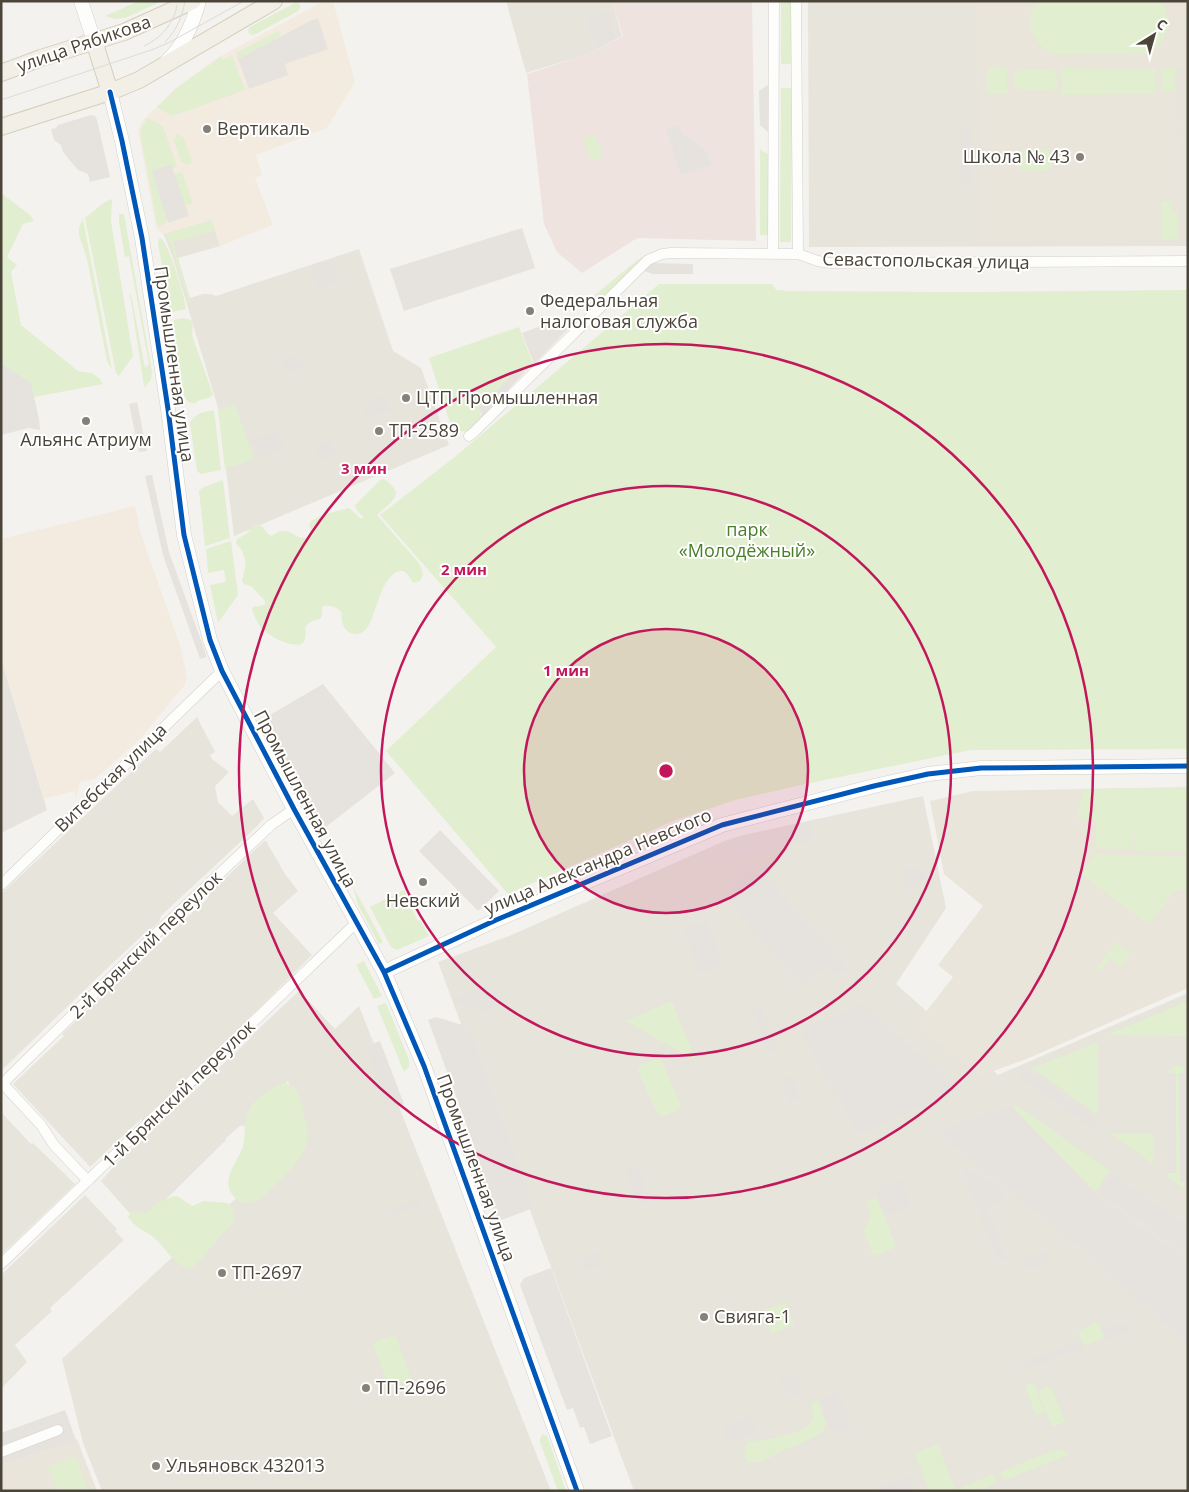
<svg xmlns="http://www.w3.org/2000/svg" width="1189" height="1492" font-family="'Open Sans',sans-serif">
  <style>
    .residential { fill: #e7e4dc }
    .commercial { fill: #f3ebdf }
    .industrial { fill: #e6e2de }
    .education { fill: #eae5da }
    .medical { fill: #eee3df }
    .green { fill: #e1eecf }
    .parking { fill: #e6e3df }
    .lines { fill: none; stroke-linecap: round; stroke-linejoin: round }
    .minor-casing { stroke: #d2d0cb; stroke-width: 11 }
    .tertiary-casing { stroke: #d2d0cb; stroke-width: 15 }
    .primary-casing { stroke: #d6cebb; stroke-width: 18 }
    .minor { stroke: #fdfdfc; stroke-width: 10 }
    .tertiary { stroke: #fdfdfc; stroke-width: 14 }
    .primary { stroke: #f2efe6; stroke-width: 16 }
    .tram { stroke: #dbdbda; stroke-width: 1 }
    .cycleway-casing { stroke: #fff; stroke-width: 8 }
    .cycleway { stroke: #0057b8; stroke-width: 5 }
    .ring { fill: none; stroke: #c2185b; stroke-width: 2.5 }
    .poi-dot { fill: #868178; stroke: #fff; stroke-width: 2 }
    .labels { text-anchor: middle; stroke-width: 4; stroke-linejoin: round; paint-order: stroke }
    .street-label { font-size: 18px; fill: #4b4439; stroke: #fff }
    .poi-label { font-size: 18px; fill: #4b4439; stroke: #fff; text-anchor: start }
    .park-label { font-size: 18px; fill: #4a7f2a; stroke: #fff }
    .centre { fill: #c2185b; stroke: #fff; stroke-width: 2.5 }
    .ring-label { font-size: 15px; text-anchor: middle; font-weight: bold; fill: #c2185b; stroke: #fff; stroke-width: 4; stroke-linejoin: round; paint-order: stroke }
  </style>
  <rect width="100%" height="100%" fill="#f4f2ee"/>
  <path class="residential" d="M506 1H612L622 36 588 54 526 73Z
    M808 1H1188V246L809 247Z
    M212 220 220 246 178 258 190 298 203 294H211L216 296 359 249 393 351 421 368 449 445 234 536 219 411 173 258 164 235Z
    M197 717 215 752 210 755 212 759 229 772 215 786 218 802 232 816 253 799 264 818 258 825 220 861 166 911 161 916 159 922 150 930 147 931 99 976 1 1071V894L156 749 160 752Z
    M923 796 946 908 896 984 998 1075 1188 993V1491H634L438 962 509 936 722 842 743 835Z
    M264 841H266L285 874 298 891 273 913 312 955 240 1027 143 1120 141 1119 90 1167 13 1084 64 1036 62 1034 208 898 207 896Z
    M299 991 335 1029 359 1006 551 1491H102L83 1443 62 1359 307 1133 288 1081 243 1127 241 1125 225 1139 226 1140 140 1225 101 1181 120 1160 251 1038 250 1037Z
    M1 1112 31 1144 33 1143 75 1184 1 1255Z
    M85 1195 117 1229 115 1231 124 1240 50 1308 52 1311 15 1345 27 1362 1 1389V1275Z"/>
  <path class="commercial" d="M324 1H333L355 82 327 128 256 155 262 175 255 178 273 225 220 246 211 220 164 235 156 228 138 129 145 118 177 87 217 58Z
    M135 506 141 534 181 648 187 679 184 686 140 739 95 779 80 782 76 798 74 791 44 799 1 658V539Z"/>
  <path class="industrial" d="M522 228 535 268 404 311 390 269Z
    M1 659 47 810 1 833Z
    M752 869 757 875 762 871 848 969 841 975 840 974 837 975 826 966 802 986 727 901 733 895 728 890Z"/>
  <path class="education" d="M977 1H1182L1185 68H1177L1179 240 981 241 982 69H977Z
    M1188 787V988L1029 1058 980 1076 916 1025 953 977 938 965 983 906 944 874 930 801 973 791Z
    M77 1439 97 1491H1V1465Z"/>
  <path class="medical" d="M612 1H752L756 241 637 238 582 273 557 252 544 224 527 74 588 54 623 36Z"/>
  <path class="green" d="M139 1H162L125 18 115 19 105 16Z
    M781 1H791V64H781Z
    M1037 1H1162C1174 21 1168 43 1147 53L1056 55C1033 45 1022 23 1037 1Z
    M295 3H298L301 6 298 11 256 34 252 35 248 32 249 28 250 27Z
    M278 31 281 36 238 59 236 53Z
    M232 55 245 90 172 116 157 107 177 88 218 59 221 57 223 60Z
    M987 68H1007V94H987Z
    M1062 68 1155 69V94L1062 95Z
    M1161 68H1175V92H1161Z
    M1021 70H1051C1058 73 1059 80 1057 87L1051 91 1019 90C1012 84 1012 74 1021 70Z
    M781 88H792L791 242H780Z
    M148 118 163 126 177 167 172 169 171 164 152 171 167 217 166 222 160 226 157 223 140 131Z
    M177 134 184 138 192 162 188 165 181 162 174 140Z
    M595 134 603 157 591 161 583 139Z
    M760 149 769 155V235H760Z
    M1024 149 1048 150 1054 156V164C1051 167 1051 168 1048 169 1042 172 1025 173 1020 169 1011 163 1017 153 1024 149Z
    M182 172 193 203 185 206 174 174Z
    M1 193 30 215 34 221 23 224 7 257 17 265 11 272 21 325 78 371 92 373 100 379 103 384 34 397 30 383 1 363Z
    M112 199 111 221 133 356 119 376 116 373 85 218 105 202Z
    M1161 202H1171V212H1177L1178 239H1162Z
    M119 214H124L152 372 151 380 144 387 130 294H131L145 368 149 364 129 256 125 257 119 222Z
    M83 219 112 370 107 361 87 259 79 235V227Z
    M211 220 215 231 173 242 191 303 188 301 171 245 164 234Z
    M161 238C169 244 185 297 186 309L173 312 170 310 158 244 159 239Z
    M644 256 642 260 600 301 594 303 589 300 636 261Z
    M659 284H772L776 290 788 291 968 292 1188 290V749L971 750 815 782 735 800 673 821 508 894 386 751 496 647 380 515 456 456Z
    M182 318 191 320 193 325 192 335 213 395 211 397 197 401V403C191 405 186 401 184 395L172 324 174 320Z
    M519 327 533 364 480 411 481 418 468 431C460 433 455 429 450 423L429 358Z
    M235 405 254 459 225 469 218 410Z
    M214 410 221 470 201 474 197 471 190 423C194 413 205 412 214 410Z
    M383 479C388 481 390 484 393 487 403 497 384 508 377 515L418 562C422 568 425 574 420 581L414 583C409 579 407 569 400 571 380 576 377 614 367 628 356 642 338 630 342 613 337 607 331 605 323 606L322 608V616L320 619C295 625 312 631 302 644 290 648 266 635 259 625 256 620 254 615 252 610L253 607 264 605 265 604V601L251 586 244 584 242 581 246 563 242 550 236 544 237 539 246 534 255 525C265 524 264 532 271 536 275 534 278 531 283 531 293 530 297 540 308 538L312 531 309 526 311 521 325 514 349 508 360 518H364L356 509 355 505 379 481Z
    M223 480 230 538 205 546 199 491 202 488Z
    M231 541 238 595 218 623 210 585 226 582 224 570 208 573 206 549Z
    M1188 788V852L1135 851V825L1134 850 1096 848V821L1078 818 1082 789Z
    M1095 854 1188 857V891L1176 890 1151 921 1145 922 1081 874Z
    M353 886 383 942 379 944 358 905Z
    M404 890 413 907 411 908 418 921 420 920 429 936 397 950 391 947 370 907Z
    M1116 942 1129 952V955L1121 967 1110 959 1099 972 1095 970Z
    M364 961 382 996 374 999 356 965Z
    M672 1001 696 1061 626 1021Z
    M1188 1001V1039L1186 1036 1107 1035Z
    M386 1003 409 1060V1067L404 1072 377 1006Z
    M1098 1042V1115L1032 1068Z
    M657 1058 661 1060 681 1105 678 1110 662 1117 657 1113 638 1071 640 1065Z
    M1178 1065 1183 1067 1186 1073H1180V1182H1186L1183 1188 1166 1176 1168 1173H1176V1073H1168L1172 1067Z
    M286 1083C298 1088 298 1095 302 1107 305 1119 310 1131 306 1144 302 1160 291 1169 280 1180 268 1192 247 1217 231 1193 222 1178 238 1160 243 1147 245 1139 244 1129 246 1120 247 1117 248 1113 249 1110 255 1099 273 1085 286 1083Z
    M1017 1105 1110 1171 1095 1192 1012 1106Z
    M1110 1133 1154 1134 1153 1164Z
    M174 1196C182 1196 186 1204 193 1206L203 1201 227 1203 231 1206 234 1212 233 1220 231 1226 219 1237 202 1258 193 1267 189 1268C173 1265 165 1246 153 1237 144 1230 134 1227 128 1217L131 1212 147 1213 159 1202Z
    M877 1198 896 1247 873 1256 864 1231 871 1214 866 1202Z
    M786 1302 794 1325 771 1334 763 1311Z
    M1098 1322 1104 1338 1084 1346 1078 1331Z
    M395 1335 411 1379 389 1387 373 1343Z
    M1034 1383 1045 1412 1036 1415 1025 1386Z
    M1051 1386 1065 1422 1052 1427 1038 1391Z
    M818 1401 826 1424 823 1432 800 1444 783 1450 762 1462 749 1463C743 1456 745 1450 747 1442L776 1438 804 1429 813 1419 812 1403Z
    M542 1435H546L548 1438 566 1491H558L540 1442V1439Z
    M938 1444 955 1490 994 1474 997 1483 976 1491H929L915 1454 916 1453Z
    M1063 1450 1070 1454 1003 1481 999 1472 1050 1452Z
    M75 1456 89 1491H58L48 1467Z"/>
  <path class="parking" d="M608 12 616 38 596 49 586 18Z
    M318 18 328 49 285 64 288 75 249 89 238 59 310 21Z
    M769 84V133L760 125 759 91Z
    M91 115 95 116 97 120 110 177 90 182 88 174 78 170 63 152 61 145 54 140 51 129 56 128 58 125Z
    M674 126 679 127 683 134 707 152 711 165 681 175 666 128Z
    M961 128H970V190H961Z
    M171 164 189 216 168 223 152 171Z
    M332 259 339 282 317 289 310 266Z
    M652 263 693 264V274H653L644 271Z
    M571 315 574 323 534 364 522 333Z
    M299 354 304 367 285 374 281 360Z
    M1 363 31 383 39 419 40 430 29 428 1 435Z
    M516 371 525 372 481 418V414L479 408Z
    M386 395 391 410 363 419 370 400Z
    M137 402 147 451 139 452 129 404Z
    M277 431 284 449 259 457 253 439Z
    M331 440 336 455 321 461 315 445Z
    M152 475 169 552 207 657 200 659 163 555 145 476Z
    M323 684 395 773 322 830 263 719Z
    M810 821 814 840 763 851 741 860 730 852 725 844 743 837Z
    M440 830 499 891 478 911 419 851Z
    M923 866 927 884 905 889 901 870Z
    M707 920 724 965 700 973 683 929Z
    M492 984 500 1005 482 1012 457 1003 455 998Z
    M862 1004 960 1089 859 1135 801 1035 806 1026Z
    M761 1007 777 1049 768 1052 752 1011Z
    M436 1017 469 1027 534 1208 498 1221 478 1169 475 1148 428 1020Z
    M380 1041 404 1104 396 1107 383 1096 365 1046Z
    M1026 1069 1096 1118V1131L1020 1078Z
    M1168 1073H1176V1173H1168Z
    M1179 1073H1186V1182H1180Z
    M792 1076 800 1099 790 1103 781 1080Z
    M1011 1106 1093 1193 1188 1261V1346L1081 1248 935 1131Z
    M960 1164 1001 1188 1005 1199 987 1206 1008 1259 999 1263Z
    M637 1165 651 1202 639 1206 625 1169Z
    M1112 1173 1188 1227V1241L1181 1251 1099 1192Z
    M900 1179 911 1206 886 1216 876 1189Z
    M419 1199 422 1206 392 1217 389 1210Z
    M604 1249 600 1265 585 1271 580 1259Z
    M1048 1251 1051 1261 1026 1270 1022 1260Z
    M551 1268 612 1436 590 1444 584 1427 580 1428 573 1408 567 1410 520 1285 524 1278Z
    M1125 1321 1129 1332 1106 1340 1102 1330Z
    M1080 1341 1083 1348 1020 1372 1017 1364Z
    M796 1372 804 1394 788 1400 780 1378Z
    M840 1392 853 1428 833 1435 820 1399Z
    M65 1410 76 1440 1 1465V1433Z
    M750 1416 756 1433 727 1443 721 1427Z
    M909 1476 915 1491H870Z"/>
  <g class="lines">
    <g class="minor-casing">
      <path id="minor" d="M796 1 798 254
        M773 253 774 1
        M469 436 473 433 648 260 662 254 671 253 798 254 818 261 830 263 1188 261
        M1 885 222 671
        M1 1082 41 1125 54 1145 88 1181
        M1 1085 144 945 271 825 294 809
        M1 1264 356 923
        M1 1452 58 1430"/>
    </g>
    <g class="tertiary-casing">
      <path id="tertiary" d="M81 1 94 41
        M167 61C184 46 193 23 199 1
        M110 92 122 141 142 238 168 409 184 535 210 640 222 671 294 809 384 972 424 1066 577 1491
        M384 972 496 920 722 825 874 786 928 774 981 768 1188 766"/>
    </g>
    <g class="primary-casing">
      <path id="primary" d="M94 41 110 92
        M1 73 41 58 124 32 193 1
        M1 127 110 92 139 80 274 1"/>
    </g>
    <use href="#minor" class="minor"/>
    <use href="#tertiary" class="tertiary"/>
    <use href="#primary" class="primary"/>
    <path class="tram" d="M165 42C177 30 182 17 185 1
      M144 46C161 38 174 24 177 5
      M1 100 154 49 170 42 244 1"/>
    <g class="cycleway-casing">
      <path id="cycleway" d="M110 92 122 141 142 238 168 409 184 535 210 640 222 671 294 809 384 972 424 1066 577 1491
        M384 972 496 920 722 825 874 786 928 774 981 768 1188 766"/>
    </g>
    <use href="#cycleway" class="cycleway"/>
  </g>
  <circle cx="666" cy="771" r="142" fill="#c2185b" fill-opacity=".12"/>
  <g class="ring">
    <circle cx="666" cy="771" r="142"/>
    <circle cx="666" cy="771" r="285"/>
    <circle cx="666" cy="771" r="427"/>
  </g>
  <g class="poi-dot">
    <circle cx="207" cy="129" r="5"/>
    <circle cx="1080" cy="157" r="5"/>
    <circle cx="530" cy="311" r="5"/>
    <circle cx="406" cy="398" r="5"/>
    <circle cx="86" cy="421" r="5"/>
    <circle cx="379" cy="431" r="5"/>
    <circle cx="423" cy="882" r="5"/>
    <circle cx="222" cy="1273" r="5"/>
    <circle cx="704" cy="1317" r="5"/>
    <circle cx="366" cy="1388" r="5"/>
    <circle cx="156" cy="1466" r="5"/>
  </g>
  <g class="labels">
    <g class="street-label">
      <text transform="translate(84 44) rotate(-19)" y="6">улица Рябикова</text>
      <text transform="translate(926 261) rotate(1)" y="6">Севастопольская улица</text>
      <text transform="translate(174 364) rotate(82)" y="6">Промышленная улица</text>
      <text transform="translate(111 778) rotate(-44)" y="6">Витебская улица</text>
      <text transform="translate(305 799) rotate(62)" y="6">Промышленная улица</text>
      <text transform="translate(598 862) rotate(-23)" y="6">улица Александра Невского</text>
      <text transform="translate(146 945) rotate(-44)" y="6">2-й Брянский переулок</text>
      <text transform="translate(179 1094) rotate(-44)" y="6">1-й Брянский переулок</text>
      <text transform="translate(476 1168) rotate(70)" y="6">Промышленная улица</text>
    </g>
    <g class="poi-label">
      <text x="217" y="135">Вертикаль</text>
      <text x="1070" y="163" text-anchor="end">Школа № 43</text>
      <text x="540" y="307">Федеральная<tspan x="540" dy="21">налоговая служба</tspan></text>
      <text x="416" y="404">ЦТП Промышленная</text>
      <text x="389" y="437">ТП-2589</text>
      <text x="86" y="446" text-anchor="middle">Альянс Атриум</text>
      <text x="423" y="907" text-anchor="middle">Невский</text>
      <text x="232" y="1279">ТП-2697</text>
      <text x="714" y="1323">Свияга-1</text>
      <text x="376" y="1394">ТП-2696</text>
      <text x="166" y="1472">Ульяновск 432013</text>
    </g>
    <g class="park-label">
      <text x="747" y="536">парк<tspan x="747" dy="21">«Молодёжный»</tspan></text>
    </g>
  </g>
  <circle cx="666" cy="771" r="8" class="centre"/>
  <g class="ring-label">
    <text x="364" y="474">3 мин</text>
    <text x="464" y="575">2 мин</text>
    <text x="566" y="676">1 мин</text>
  </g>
  <rect width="1189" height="1492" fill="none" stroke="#4b4439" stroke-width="5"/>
  <g transform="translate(1154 35) rotate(37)" stroke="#ffffff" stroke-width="4" paint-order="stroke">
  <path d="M0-4L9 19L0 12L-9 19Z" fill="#4b4439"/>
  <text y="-8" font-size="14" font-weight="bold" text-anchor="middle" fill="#4b4439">С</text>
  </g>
</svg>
